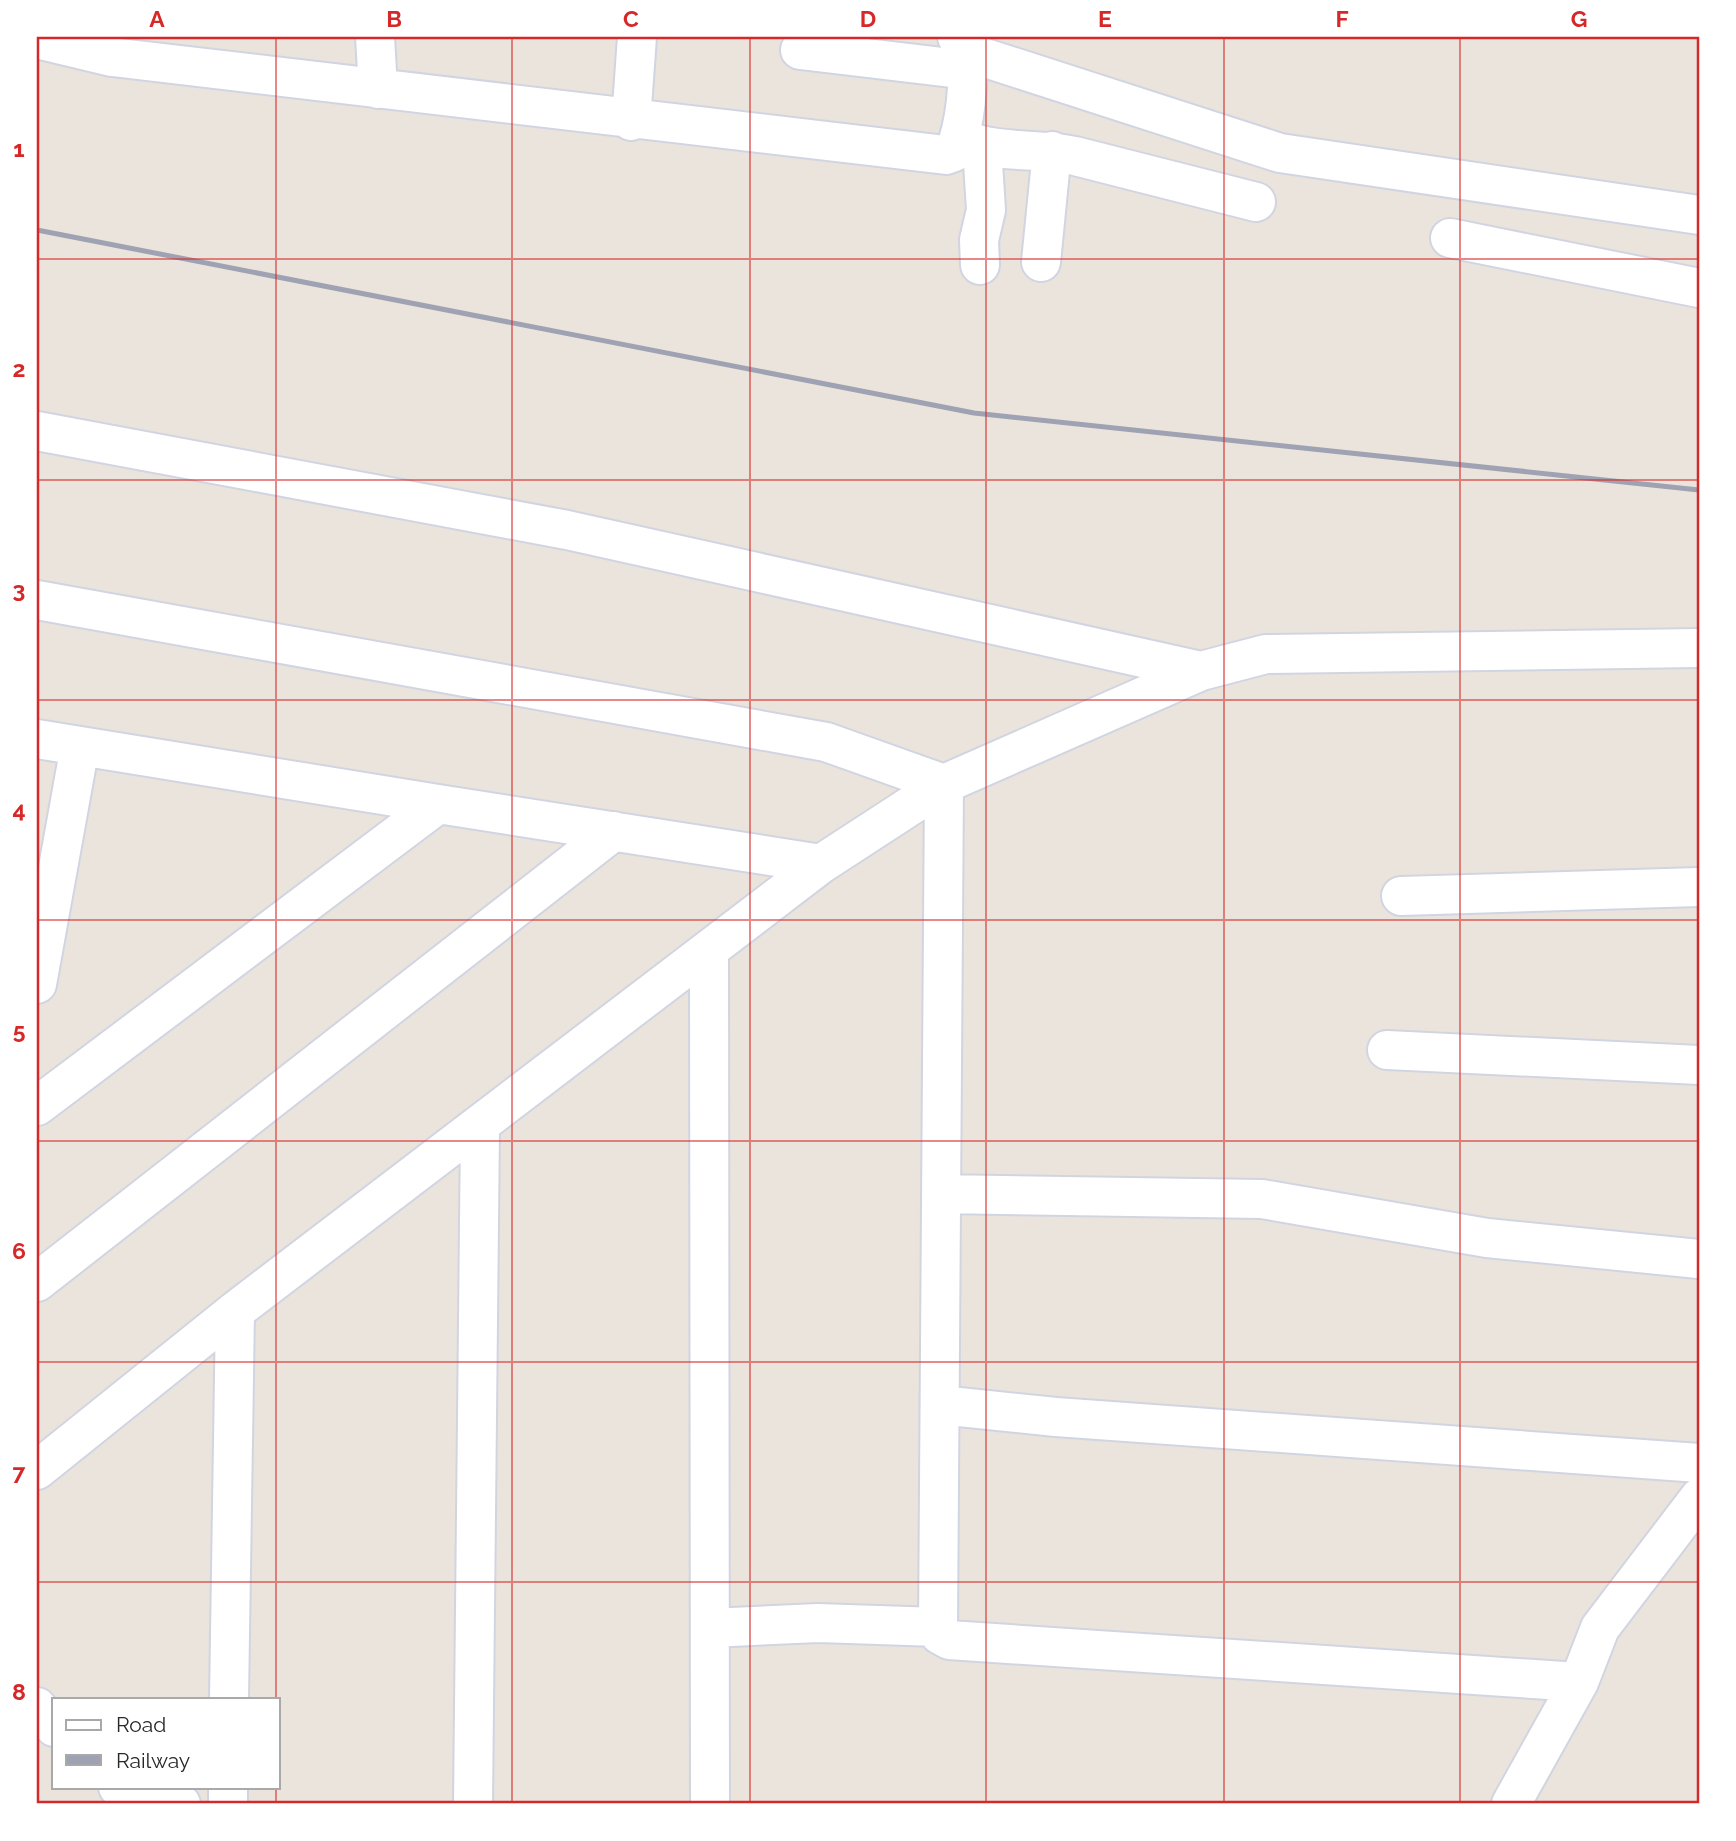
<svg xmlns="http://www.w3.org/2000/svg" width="1736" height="1841" font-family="Raleway,sans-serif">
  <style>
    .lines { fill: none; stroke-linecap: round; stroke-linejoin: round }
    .minor-casing { stroke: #d1d5e2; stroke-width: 42 }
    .minor { stroke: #fff; stroke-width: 38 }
    .rail { stroke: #9fa2b3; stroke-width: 5 }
    .grid { fill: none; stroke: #d62828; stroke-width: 2; stroke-opacity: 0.55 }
    .neatline { fill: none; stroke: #d62828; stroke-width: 2.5 }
    .grid-label { font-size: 23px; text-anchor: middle; font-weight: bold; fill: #d62828 }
  </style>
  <rect width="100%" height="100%" fill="#ebe4dc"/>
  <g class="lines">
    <g class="minor-casing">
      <path id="minor" d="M375 37 378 89
        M957 37 967 52 1280 153 1699 215
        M37 39 112 57 946 155 954 152C966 123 969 83 967 52
        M800 50 968 70
        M631 121 637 37
        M960 138C1000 155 1035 147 1075 156L1256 202
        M1450 238 1699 288
        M1041 262 1052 151
        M980 265 979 240 986 210 982 147
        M37 431 567 530 1201 671
        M37 600 826 742 944 784 938 1627 940 1635 949 1640 1579 1682
        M37 739 438 804
        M1401 896 1699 887
        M709 952 710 1804
        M37 984 80 746
        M1387 1050 1699 1065
        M37 1106 438 804 821 864
        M941 1194 1262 1199 1487 1238 1699 1259
        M37 1282 614 831
        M940 1405 1056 1417 1699 1463
        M37 1470 235 1311 821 864 944 784 1201 671 1266 654 1699 648
        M710 1628 818 1623 938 1627
        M229 1699 235 1311
        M37 1707 54 1727
        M118 1787 181 1804
        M228 1804V1787
        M473 1804 480 1127
        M1511 1804 1579 1682 1600 1628 1699 1498"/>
    </g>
    <use href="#minor" class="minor"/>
    <path class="rail" d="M37 230 974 413 1699 490"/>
  </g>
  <path class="grid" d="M276 37V1699M512 37V1804M750 37V1804M986 37V1804M1224 37V1804M1460 37V1804M37 259H1699M37 480H1699M37 700H1699M37 920H1699M37 1141H1699M37 1362H1699M37 1582H1699M276 1787V1804"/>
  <rect width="1736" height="1841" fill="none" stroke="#ffffff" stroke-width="77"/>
  <rect x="52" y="1698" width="228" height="91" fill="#ffffff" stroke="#a9a9a9" stroke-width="2"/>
  <rect x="66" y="1720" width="35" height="10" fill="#ffffff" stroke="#a9a9a9" stroke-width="2"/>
  <text x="116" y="1732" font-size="21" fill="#292929">Road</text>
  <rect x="66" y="1755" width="35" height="10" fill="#9fa2b3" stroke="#a9a9a9" stroke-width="2"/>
  <text x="116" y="1768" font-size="21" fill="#292929">Railway</text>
  <rect x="38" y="38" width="1660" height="1764" class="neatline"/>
  <g class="grid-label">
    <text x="157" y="27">A</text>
    <text x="394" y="27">B</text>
    <text x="631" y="27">C</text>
    <text x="868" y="27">D</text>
    <text x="1105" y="27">E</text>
    <text x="1342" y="27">F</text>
    <text x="1579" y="27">G</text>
    <text x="19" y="157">1</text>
    <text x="19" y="377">2</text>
    <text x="19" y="598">3</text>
    <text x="19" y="818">4</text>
    <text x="19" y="1039">5</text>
    <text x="19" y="1259">6</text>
    <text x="19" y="1480">7</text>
    <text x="19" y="1700">8</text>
  </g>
</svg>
